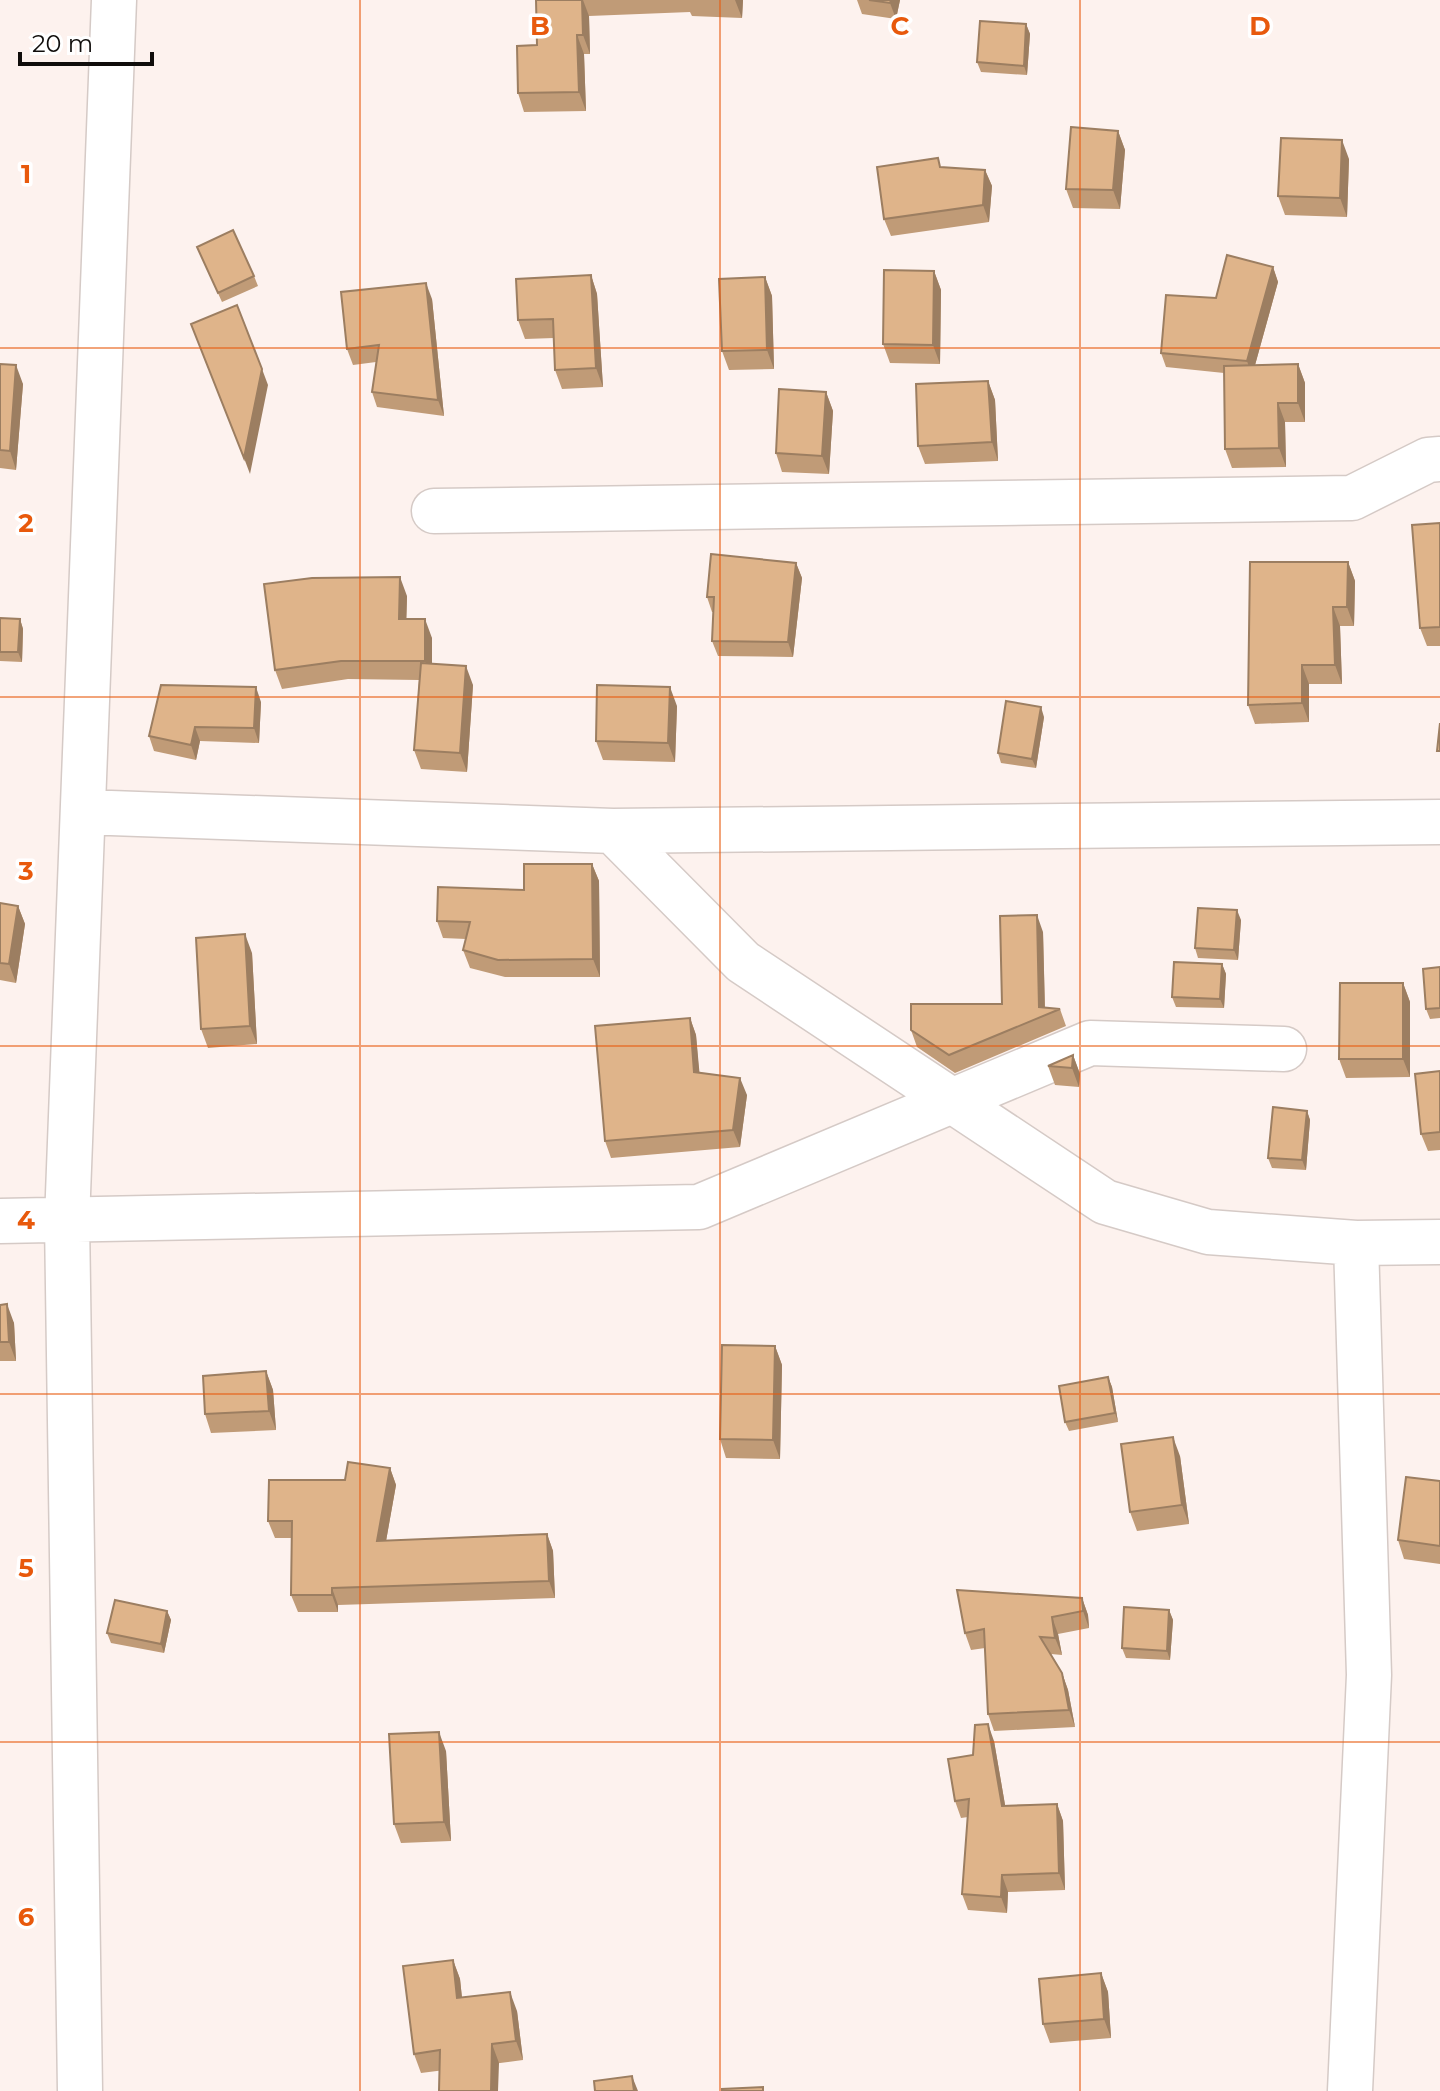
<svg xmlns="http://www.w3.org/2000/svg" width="1440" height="2091" font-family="Montserrat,sans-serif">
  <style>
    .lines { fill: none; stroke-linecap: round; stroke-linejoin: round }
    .street-casing { stroke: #d5cac6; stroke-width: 47 }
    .street { stroke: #fff; stroke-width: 44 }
    .wall { fill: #c09b77 }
    .shaded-wall { fill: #9c7e61 }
    .building { fill: #dfb48a; stroke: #9c7e61; stroke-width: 2 }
    .grid { fill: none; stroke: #e8590c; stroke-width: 2; stroke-opacity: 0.55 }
    .grid-label { font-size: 26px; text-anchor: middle; font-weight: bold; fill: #e8590c; stroke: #fff; stroke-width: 7; stroke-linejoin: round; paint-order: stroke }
  </style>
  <rect width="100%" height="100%" fill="#fdf2ee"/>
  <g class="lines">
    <g class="street-casing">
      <path id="street" d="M434 511 1352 498 1428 460 1440 459
        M83 812 613 831 1440 822
        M613 831 743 962 1105 1202 1208 1232 1356 1243 1440 1242
        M0 1221 699 1207 1090 1043 1284 1049
        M80 2091 67 1220 114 0
        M1350 2091 1369 1675 1356 1243"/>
    </g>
    <use href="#street" class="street"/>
  </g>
  <path class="wall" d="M536 0H743L742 18 692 16 690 12 589 16 590 54H584L586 111 524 112 518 93 537 45Z
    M857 0H900L896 19 862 14Z
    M1026 24 1030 34 1027 75 981 72 977 62Z
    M1118 131 1125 150 1120 209 1073 208 1066 189Z
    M1349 159 1347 217 1285 215 1278 196Z
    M985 170 992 186 989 222 891 236 884 219Z
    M197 247 254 276 258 286 222 302Z
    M1273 267 1278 282 1255 365 1298 364 1305 383V422H1285L1286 467 1232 468 1225 449 1224 373 1166 367 1161 353 1216 298Z
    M934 271 941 290 940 364 890 363 883 344Z
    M591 275 597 294 603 387 562 389 555 370 554 338 525 339 518 320Z
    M765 277 772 296 774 369 729 370 722 351Z
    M432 299 444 416 377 407 372 392 376 362 353 365 347 349Z
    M0 364 23 384 16 470 0 468Z
    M988 381 995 400 998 461 925 464 918 446Z
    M826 392 833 411 829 474 782 472 776 453Z
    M1440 523V646H1427L1420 628Z
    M1348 562 1355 581 1354 626H1340L1342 684H1309V722L1255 724 1248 705Z
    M796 563 802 578 793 657 718 656 712 641 713 612H712L707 597Z
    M407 596 406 619 432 638V663L473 685 467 772 421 769 414 750 419 680 348 679 282 689 275 670Z
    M0 618 20 619 23 629 22 662 0 661Z
    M261 702 259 743 200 741 196 760 154 751 149 736Z
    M677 706 675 762 603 760 596 741Z
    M1044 717 1036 768 1001 763 998 753Z
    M592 864 599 881 600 977H505L470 968 463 950 466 939 443 938 437 921Z
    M0 903 18 906 25 924 16 983 0 980Z
    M1241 920 1238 960 1198 958 1195 948Z
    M1043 932 1045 1008 1060 1009 1066 1026 955 1073 917 1047 911 1030 1002 1004Z
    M252 953 257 1044 208 1048 201 1029Z
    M1222 964 1226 974 1224 1008 1176 1007 1172 997Z
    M1440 967V1018L1430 1019 1426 1009Z
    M1403 983 1410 1002V1077L1346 1078 1339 1059Z
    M690 1018 696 1035 699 1073 747 1095 740 1147 611 1158 605 1141Z
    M1073 1055 1080 1074 1079 1087 1055 1085 1048 1066Z
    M1440 1071V1150L1428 1151 1421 1134Z
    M1307 1111 1310 1120 1306 1170 1272 1168 1268 1158Z
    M0 1305 14 1323 16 1361H0Z
    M775 1346 782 1365 780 1459 726 1458 720 1439Z
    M266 1371 273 1390 276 1430 211 1433 205 1414Z
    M1108 1377 1112 1387 1118 1422 1069 1431 1065 1422Z
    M1180 1456 1189 1524 1137 1531 1130 1512Z
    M390 1468 396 1485 386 1541 547 1534 553 1551 555 1598 338 1605V1612H298L291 1595 292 1538H275L268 1521 345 1480Z
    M1440 1481V1564L1404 1559 1398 1540Z
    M1082 1598 1088 1615 1089 1628 1058 1634 1062 1655 1051 1654 1062 1673 1068 1690 1075 1727 994 1731 988 1714 985 1648 971 1650 965 1633Z
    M1169 1610 1173 1620 1170 1660 1126 1658 1122 1648Z
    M167 1611 171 1620 164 1653 111 1643 107 1633Z
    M994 1741 1005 1805 1057 1804 1063 1821 1065 1890 1008 1892 1007 1913 968 1910 962 1894 968 1817 961 1818 955 1801 973 1755Z
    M446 1751 451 1841 401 1843 394 1824Z
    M453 1960 460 1979 462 1998 517 2011 523 2060 421 2073 414 2054Z
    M1101 1973 1108 1992 1111 2038 1050 2043 1043 2024Z"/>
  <path class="shaded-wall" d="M582 0H583L589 16 590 54 583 35Z
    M735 0H743L742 18Z
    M891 0H900L896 19 890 3Z
    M1026 24 1030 34 1027 75 1024 66Z
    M577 35 584 54 586 111 579 92Z
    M1118 131 1125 150 1120 209 1113 190Z
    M1342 140 1349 159 1347 217 1340 198Z
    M985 170 992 186 989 222 983 205Z
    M1273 267 1278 282 1252 376 1247 361Z
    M934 271 941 290 940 364 933 345Z
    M591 275 597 294 603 387 596 368Z
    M765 277 772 296 774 369 767 350Z
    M426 283 432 299 444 416 438 400Z
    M1298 364 1305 383V422L1298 403Z
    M16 365 23 384 16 470 10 451Z
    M262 369 268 385 250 474 244 458Z
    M988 381 995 400 998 461 992 442Z
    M826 392 833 411 829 474 822 456Z
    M1278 403 1285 422 1286 467 1279 448Z
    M1348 562 1355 581 1354 626 1347 607Z
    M796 563 802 578 793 657 788 642Z
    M400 577 407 596 406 638 399 619Z
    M1333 607 1340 626 1342 684 1335 665Z
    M20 619 23 629 22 662 18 652Z
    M425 619 432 638V680L425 661Z
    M1302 665 1309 684V722L1302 703Z
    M466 666 473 685 467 772 460 753Z
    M256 687 261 702 259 743 254 728Z
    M670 687 677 706 675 762 668 743Z
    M1041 707 1044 717 1036 768 1032 759Z
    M195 727 200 741 196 760 191 745Z
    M592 864 599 881 600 977 593 959Z
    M18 906 25 924 16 983 9 964Z
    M1237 910 1241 920 1238 960 1234 950Z
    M1037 915 1043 932 1045 1015 1039 1007Z
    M245 934 252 953 257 1044 250 1026Z
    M1222 964 1226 974 1224 1008 1220 999Z
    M1403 983 1410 1002V1077L1403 1059Z
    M690 1018 696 1035 701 1089 694 1072Z
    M1073 1055 1080 1074 1079 1087 1072 1068Z
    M740 1078 747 1095 740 1147 733 1130Z
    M1307 1111 1310 1120 1306 1170 1302 1160Z
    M7 1304 14 1323 16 1361 9 1342Z
    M775 1346 782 1365 780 1459 773 1440Z
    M266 1371 273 1390 276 1430 269 1411Z
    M1108 1377 1112 1387 1118 1422 1115 1413Z
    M1173 1437 1180 1456 1189 1524 1182 1505Z
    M390 1468 396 1485 383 1558 377 1541Z
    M547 1534 553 1551 555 1598 549 1581Z
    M332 1588 338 1605V1612L332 1595Z
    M1082 1598 1088 1615 1089 1628 1083 1611Z
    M1169 1610 1173 1620 1170 1660 1167 1651Z
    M167 1611 171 1620 164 1653 161 1644Z
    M1052 1617 1058 1634 1062 1655 1055 1638Z
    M1062 1673 1068 1690 1075 1727 1069 1710Z
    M988 1724 994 1741 1008 1822 1002 1806Z
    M439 1732 446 1751 451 1841 444 1822Z
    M1057 1804 1063 1821 1065 1890 1059 1873Z
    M1002 1875 1008 1892 1007 1913 1001 1897Z
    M453 1960 460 1979 464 2017 457 1998Z
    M1101 1973 1108 1992 1111 2038 1104 2019Z
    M510 1992 517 2011 523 2060 516 2041Z
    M492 2044 499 2063 498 2091H491Z
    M632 2076 638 2091H634Z"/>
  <path class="building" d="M536 0H582L583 35H577L579 92 518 93 517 46 537 45Z
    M869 0H891L890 3Z
    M980 21 1026 24 1024 66 977 62Z
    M1071 127 1118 131 1113 190 1066 189Z
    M1281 138 1342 140 1340 198 1278 196Z
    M938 158 940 167 985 170 983 205 884 219 877 167Z
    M233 230 254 276 218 293 197 247Z
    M1227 255 1273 267 1247 361 1161 353 1166 295 1216 298Z
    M884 270 934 271 933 345 883 344Z
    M591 275 596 368 555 370 553 319 518 320 516 279Z
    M765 277 767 350 722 351 719 279Z
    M426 283 438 400 372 392 379 345 347 349 341 292Z
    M237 305 262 369 244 458 191 324Z
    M0 364 16 365 10 451 0 450Z
    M1298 364V403H1278L1279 448 1225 449 1224 366Z
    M988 381 992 442 918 446 916 384Z
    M779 389 826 392 822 456 776 453Z
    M1440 523V627L1420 628 1412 525Z
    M711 554 796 563 788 642 712 641 714 597H707Z
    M1250 562H1348L1347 607H1333L1335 665H1302V703L1248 705Z
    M400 577 399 619H425V661H341L275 670 264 584 312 578Z
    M0 618 20 619 18 652H0Z
    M421 663 466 666 460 753 414 750Z
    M161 685 256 687 254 728 195 727 191 745 149 736Z
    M597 685 670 687 668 743 596 741Z
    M1006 701 1041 707 1032 759 998 753Z
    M1440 723V751H1437Z
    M524 864H592L593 959 498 960 463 950 470 922 437 921 438 887 524 890Z
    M0 903 18 906 9 964 0 963Z
    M1198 908 1237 910 1234 950 1195 948Z
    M1037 915 1039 1007 1060 1009 949 1055 911 1030V1004H1002L1000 916Z
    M245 934 250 1026 201 1029 196 938Z
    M1174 962 1222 964 1220 999 1172 997Z
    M1440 967V1008L1426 1009 1423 969Z
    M1340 983H1403V1059H1339Z
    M690 1018 694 1072 740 1078 733 1130 605 1141 595 1026Z
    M1073 1055 1072 1068 1048 1066Z
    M1440 1071V1132L1421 1134 1415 1074Z
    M1273 1107 1307 1111 1302 1160 1268 1158Z
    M7 1304 9 1342H0V1305Z
    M722 1345 775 1346 773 1440 720 1439Z
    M266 1371 269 1411 205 1414 203 1376Z
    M1108 1377 1115 1413 1065 1422 1059 1386Z
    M1173 1437 1182 1505 1130 1512 1121 1444Z
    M348 1462 390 1468 377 1541 547 1534 549 1581 332 1588V1595H291L292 1521H268L269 1480H345Z
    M1406 1477 1440 1481V1546L1398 1540Z
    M957 1590 1082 1598 1083 1611 1052 1617 1055 1638 1040 1637 1062 1673 1069 1710 988 1714 984 1629 965 1633Z
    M115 1600 167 1611 161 1644 107 1633Z
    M1124 1607 1169 1610 1167 1651 1122 1648Z
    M988 1724 1002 1806 1057 1804 1059 1873 1002 1875 1001 1897 962 1894 969 1799 955 1801 948 1759 973 1755 975 1725Z
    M439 1732 444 1822 394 1824 389 1734Z
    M453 1960 457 1998 510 1992 516 2041 492 2044 491 2091H439L440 2050 414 2054 403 1966Z
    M1101 1973 1104 2019 1043 2024 1039 1979Z
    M632 2076 634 2091H595L594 2081Z
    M763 2087V2091H722V2089Z"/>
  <path class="grid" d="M360 0V2091M720 0V2091M1080 0V2091M0 348H1440M0 697H1440M0 1046H1440M0 1394H1440M0 1742H1440"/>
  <g class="grid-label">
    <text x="540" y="35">B</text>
    <text x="900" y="35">C</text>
    <text x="1260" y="35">D</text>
    <text x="26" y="183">1</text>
    <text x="26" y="532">2</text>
    <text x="26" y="880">3</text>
    <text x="26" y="1229">4</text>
    <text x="26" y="1577">5</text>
    <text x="26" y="1926">6</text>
  </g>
  <path d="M20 52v12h132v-12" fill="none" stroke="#100d0b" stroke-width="4"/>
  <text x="32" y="52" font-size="24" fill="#100d0b" stroke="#ffffff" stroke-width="6" paint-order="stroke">20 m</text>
</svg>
